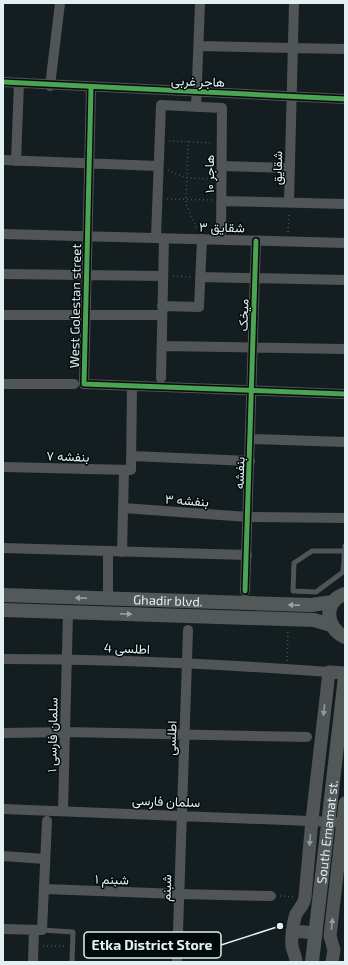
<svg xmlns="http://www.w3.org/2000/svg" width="348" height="965" font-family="'Exo 2',Vazirmatn,sans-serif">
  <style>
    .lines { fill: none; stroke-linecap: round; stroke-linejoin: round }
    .path { stroke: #4a5051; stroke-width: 1.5; stroke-dasharray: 1 3; stroke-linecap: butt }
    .service { stroke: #515556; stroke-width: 5 }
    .minor { stroke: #515556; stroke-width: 10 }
    .tertiary { stroke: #515556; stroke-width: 13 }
    .secondary { stroke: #535859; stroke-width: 14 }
    .cycleway-casing { stroke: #030a0c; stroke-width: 8 }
    .cycleway { stroke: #4ca352; stroke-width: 5 }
    .oneway { fill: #9ba4a6 }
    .oneway2 { fill: #939b9d }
    .labels { text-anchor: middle; stroke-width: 3; stroke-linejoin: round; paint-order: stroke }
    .street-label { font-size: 13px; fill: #e3f0f3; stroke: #030a0c }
    .leader { fill: none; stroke: #e3f0f3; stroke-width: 1.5 }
    .callout-dot { fill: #e3f0f3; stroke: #030a0c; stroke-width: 1.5 }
    .callout { fill: #030a0c; stroke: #e3f0f3; stroke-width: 1.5 }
    .callout-label { font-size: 14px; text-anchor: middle; font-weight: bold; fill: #e3f0f3 }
  </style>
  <rect width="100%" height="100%" fill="#141e20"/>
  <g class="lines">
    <path class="path" d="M169 141 213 143
      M188 141 186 204 197 229
      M168 170 187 178 213 179
      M167 199 213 200
      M288 232 289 212
      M173 276 191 277
      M287 661 288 630
      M280 896 294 897
      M43 946H67"/>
    <path class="service" d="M345 551H312L294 563 293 591 316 592 343 572 345 546
      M42 930 73 932 72 962"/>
    <path class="minor" d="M199 46 345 49
      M3 82 345 99
      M50 86 60 3
      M91 88 84 384 345 394
      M196 107 200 3
      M3 160 158 166
      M16 161 19 83
      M223 166 290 168
      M222 201 345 204
      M289 202 294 3
      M3 234 345 243
      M156 237 161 105 222 108 221 240
      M3 274 163 276
      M200 277 345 280
      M162 306 199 307 202 239
      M3 315H162
      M162 346 345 349
      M161 378 164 238
      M3 384H74
      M251 439 345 442
      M131 456 250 461
      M3 467 131 470 132 386
      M123 508 248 517 345 518
      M3 548 247 555
      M122 552 124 470
      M245 591 256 241
      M108 598V551
      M3 659C112 659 220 664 329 672
      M3 733 66 732 307 737
      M3 809 335 822
      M63 811 68 613
      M3 856 45 859
      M44 889 179 894 271 896
      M3 929 42 930 47 821
      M33 962 34 930
      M177 962 188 630"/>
    <path class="tertiary" d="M293 931 316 933
      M296 962C296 956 293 952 292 946 291 939 293 924 295 917 297 909 304 907 305 897L312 820 329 672 345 673
      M332 962 334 950 330 936 345 803"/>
    <g class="secondary">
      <path d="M345 594C323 601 325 628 345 637"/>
      <path id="s1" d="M3 595 311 605 333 602"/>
      <path d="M3 610 314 620 331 625"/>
      <path id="s2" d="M312 962 345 677"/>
    </g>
    <g class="cycleway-casing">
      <path id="cycleway" d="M3 82 345 99
        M91 88 84 384 345 394
        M245 591 256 241"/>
    </g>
    <use href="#cycleway" class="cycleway"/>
  </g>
  <defs><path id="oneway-solid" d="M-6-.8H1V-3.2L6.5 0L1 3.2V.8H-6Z"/></defs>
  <g class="oneway">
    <use href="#oneway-solid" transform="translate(81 598) rotate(-178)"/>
    <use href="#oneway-solid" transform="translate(294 605) rotate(-178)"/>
    <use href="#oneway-solid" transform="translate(126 614) rotate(2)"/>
  </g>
  <g class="oneway2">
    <use href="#oneway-solid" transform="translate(324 710) rotate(97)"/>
    <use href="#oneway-solid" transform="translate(310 840) rotate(95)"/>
    <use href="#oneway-solid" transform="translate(332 924) rotate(-84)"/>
  </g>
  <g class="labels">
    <g class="street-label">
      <text transform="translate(198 81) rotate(2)" y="5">هاجر غربی</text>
      <text transform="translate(277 168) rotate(-89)" y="5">شقایق</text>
      <text transform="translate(209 174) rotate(-90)" y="5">هاجر ۱۰</text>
      <text transform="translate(222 227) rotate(1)" y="5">شقایق ۳</text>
      <text transform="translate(75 306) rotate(-89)" y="5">West Golestan street</text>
      <text transform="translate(243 315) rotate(-88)" y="5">میخک</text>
      <text transform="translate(68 456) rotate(2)" y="5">بنفشه ۷</text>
      <text transform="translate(239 473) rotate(-88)" y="5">بنفشه</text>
      <text transform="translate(187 500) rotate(4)" y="5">بنفشه ۳</text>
      <text dy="5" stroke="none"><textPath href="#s1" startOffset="165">Ghadir blvd.</textPath></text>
      <text transform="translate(127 648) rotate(2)" y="5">اطلسی 4</text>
      <text transform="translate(52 735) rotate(-89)" y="5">سلمان فارسی ۱</text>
      <text transform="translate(171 738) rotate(-88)" y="5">اطلسی</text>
      <text transform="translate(166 801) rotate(2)" y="5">سلمان فارسی</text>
      <text dy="5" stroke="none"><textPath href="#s2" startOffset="131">South Emamat st.</textPath></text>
      <text transform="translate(112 879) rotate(2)" y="5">شبنم ۱</text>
      <text transform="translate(166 888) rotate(-88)" y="5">شبنم</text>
    </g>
  </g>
  <path class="leader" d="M280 926L221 945"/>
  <circle class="callout-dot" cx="280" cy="926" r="4"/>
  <rect class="callout" x="84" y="932" width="137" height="26" rx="4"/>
  <g class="callout-label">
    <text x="152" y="950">Etka District Store</text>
  </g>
  <rect width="348" height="965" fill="none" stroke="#e3f0f3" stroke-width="8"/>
</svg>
